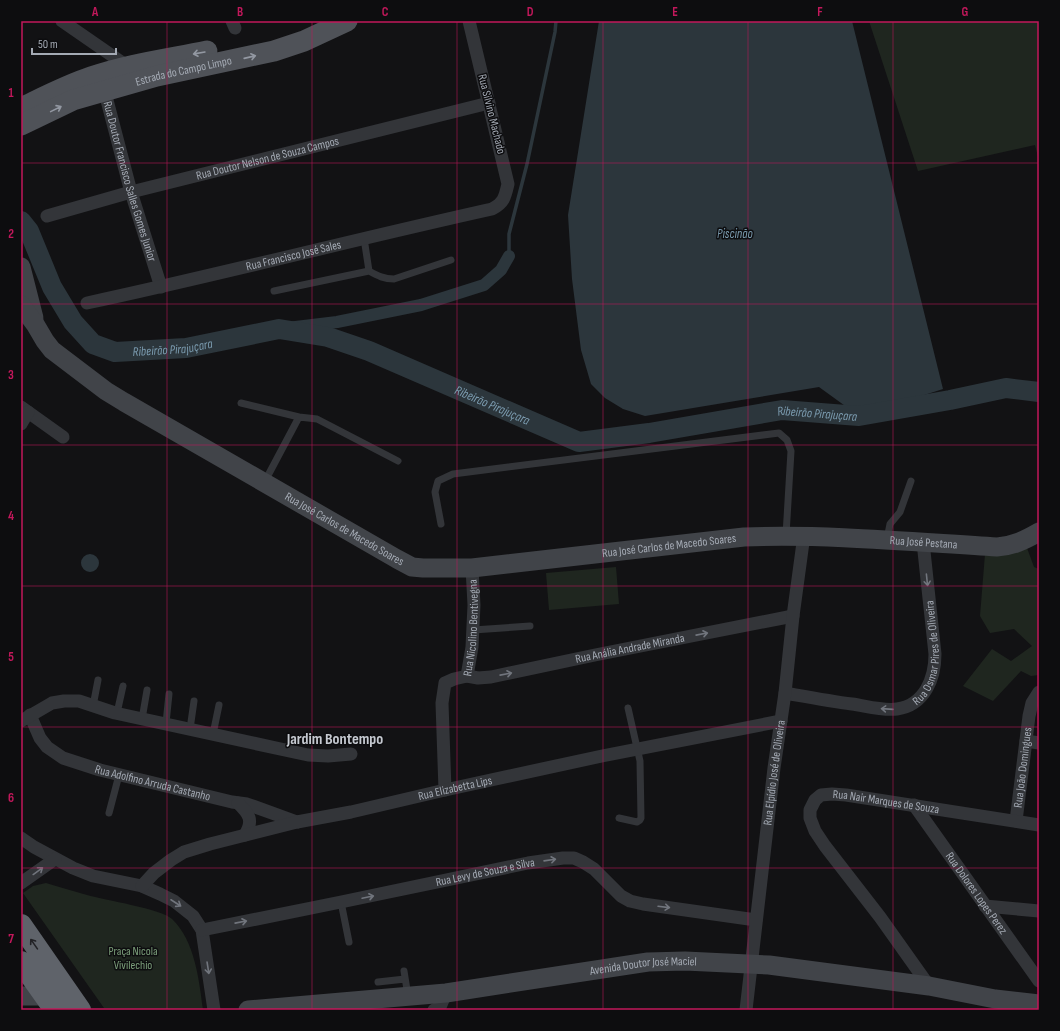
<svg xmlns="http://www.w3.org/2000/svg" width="1060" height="1031" font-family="'Sofia Sans Condensed',sans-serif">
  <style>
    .green { fill: #1f261f }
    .water { fill: #2c363c }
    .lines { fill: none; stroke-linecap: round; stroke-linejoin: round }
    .stream { stroke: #2c363c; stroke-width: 3.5 }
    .canal { stroke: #2c363c; stroke-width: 12 }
    .river { stroke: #2c363c; stroke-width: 20 }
    .lane { stroke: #333539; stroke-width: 7 }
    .street { stroke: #333539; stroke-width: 13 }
    .secondary { stroke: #414449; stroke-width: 19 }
    .primary { stroke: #4f5258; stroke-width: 21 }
    .highway { stroke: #5f636a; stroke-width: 22 }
    .oneway { stroke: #9398a2 }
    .oneway2 { stroke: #71757d }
    .oneway3 { stroke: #222226 }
    .grid { fill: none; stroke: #c2185b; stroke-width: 1; stroke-opacity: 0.55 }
    .labels { text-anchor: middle; stroke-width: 3; stroke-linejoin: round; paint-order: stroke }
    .street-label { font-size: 12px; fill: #a4aab4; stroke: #0d0d0f }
    .park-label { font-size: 12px; fill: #7c9f7b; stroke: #0d0d0f }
    .water-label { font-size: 13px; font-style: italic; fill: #7b9baf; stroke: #0d0d0f }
    .district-label { font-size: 16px; font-weight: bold; fill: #c5c9d0; stroke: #0d0d0f }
    .neatline { fill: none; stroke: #c2185b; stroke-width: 1.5 }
    .grid-label { font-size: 13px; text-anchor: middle; font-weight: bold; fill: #c2185b }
  </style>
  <rect width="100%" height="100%" fill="#121214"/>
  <path class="green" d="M869 21H1039V161L1035 145 918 171Z
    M1027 548 1034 567 1039 569V675L1031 676 1021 671 993 701 963 686 992 649 1011 661 1032 646 1014 629 990 633 980 616 985 554Z
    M616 567 619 604 549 610 546 573Z
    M46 883C59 887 73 891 87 895 104 900 162 909 172 919 195 941 199 980 203 1010L104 1008 23 893 33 886Z"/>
  <path class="water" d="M599 21H852L943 389 859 416 819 387 645 416 623 409 605 398 591 384 581 350 572 279 568 215Z
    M81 563a9 9 0 1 1 18 0a9 9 0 1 1-18 0Z"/>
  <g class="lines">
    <path class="stream" d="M509 256V234L527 164 555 32 556 21"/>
    <path class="canal" d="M279 329 337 322 421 305 484 285 501 270 509 256"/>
    <path class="river" id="s1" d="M21 221 29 231 52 287 73 322 93 344 115 352 186 348 279 329 328 337 369 351 579 442 649 433 782 410 859 416 950 400 1006 388 1039 392"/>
    <path class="lane" d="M369 271C378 276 384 279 394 279L451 260
      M274 291 369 271 364 238
      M241 403 299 417 264 483
      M299 417 317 419 398 461
      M441 524 435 492 438 481 453 474 779 433 787 440 791 451 786 535
      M887 539 890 524 900 512 911 481
      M473 630 530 626
      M93 706 98 680
      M117 713 123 686
      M142 719 147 690
      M166 723 169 694
      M190 729 194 701
      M213 734 219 705
      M109 813 119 775
      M619 818 637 822 640 820 641 818 640 761 628 708
      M341 902 349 942
      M404 971 408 996
      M378 982 405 979"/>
    <g class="street">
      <path d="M62 21 127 66 128 70"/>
      <path d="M232 21 235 28"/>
      <path id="s2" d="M103 85 131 192 161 287"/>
      <path id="s3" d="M47 216 131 192 489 103"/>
      <path id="s4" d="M87 303C222 274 356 239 492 209 504 203 505 197 508 184L469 21"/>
      <path d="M21 407 63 437"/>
      <path d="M21 424 28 412"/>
      <path id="s5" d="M467 676 478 678 491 677 595 655 793 616"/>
      <path id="s6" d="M785 693C808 697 830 701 852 704 866 706 883 711 897 709 925 705 935 678 935 654L923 542"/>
      <path id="s7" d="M30 715 40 738 47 747 63 758 100 770 232 802 247 804 297 822"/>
      <path d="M21 721 52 703 64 701H79L115 713 308 755 328 756 351 754"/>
      <path d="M1026 741 1039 743"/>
      <path id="s8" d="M445 790 442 703 445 683 454 679 467 676 472 647 474 605 472 568"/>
      <path d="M238 803C249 814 254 820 245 835"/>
      <path id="s9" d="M914 805 1039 981"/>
      <path id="s10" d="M1016 821 1029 716 1032 703 1039 692"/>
      <path d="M21 838 34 847 73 868 93 876 142 886 160 894 174 901 193 916 202 930 214 1010"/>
      <path d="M21 883 55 859"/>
      <path id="s11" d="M142 886 154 873 171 860 184 852 210 844 297 822 351 812 445 790 602 756 781 721"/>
      <path d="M985 906 1039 911"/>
      <path id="s12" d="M202 930 341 902 528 863 563 858H574L583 862 594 869 621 896 630 901 643 904 756 920"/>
      <path id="s13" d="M929 986 880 917 825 846 815 831 810 818V810L815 800 821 795 832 794 846 795 1039 825"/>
      <path d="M434 1010 440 1007 446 993"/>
      <path id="s14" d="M746 1010 774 768 785 693 793 616 804 535"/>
    </g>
    <g class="secondary">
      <path d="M21 267 34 318"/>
      <path id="s15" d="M21 305 35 324 45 341 52 350 106 391 124 402 397 559 412 567 423 568H472L744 537C829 534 913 542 997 547 1013 546 1025 540 1039 532"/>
      <path d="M21 996H44"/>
      <path id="s16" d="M248 1010 446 993 648 962 685 961 769 965 929 986 995 999 1039 1004"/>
    </g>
    <g class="primary">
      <path d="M21 108C44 97 67 85 91 77 129 64 168 59 207 51"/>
      <path id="s17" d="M21 125 73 100 157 76 274 51 304 41 347 21"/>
    </g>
    <path class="highway" d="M21 925 80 1010
      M21 962 55 1010"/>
  </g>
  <defs><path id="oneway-shaft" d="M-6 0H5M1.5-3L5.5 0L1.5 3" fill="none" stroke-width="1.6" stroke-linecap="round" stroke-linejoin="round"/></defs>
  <g class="oneway">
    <use href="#oneway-shaft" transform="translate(199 53) rotate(170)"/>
    <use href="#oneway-shaft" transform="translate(250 57) rotate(-13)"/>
    <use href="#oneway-shaft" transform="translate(56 109) rotate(-26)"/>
  </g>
  <g class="oneway2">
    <use href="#oneway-shaft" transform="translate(927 580) rotate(84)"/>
    <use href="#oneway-shaft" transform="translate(702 634) rotate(-11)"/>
    <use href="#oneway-shaft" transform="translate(506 674) rotate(-11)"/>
    <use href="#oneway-shaft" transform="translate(887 709) rotate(-176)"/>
    <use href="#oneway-shaft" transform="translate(550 860) rotate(-8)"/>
    <use href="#oneway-shaft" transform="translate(38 871) rotate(-36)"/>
    <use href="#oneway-shaft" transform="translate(368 897) rotate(-12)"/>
    <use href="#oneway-shaft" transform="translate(176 903) rotate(33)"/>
    <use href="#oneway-shaft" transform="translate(664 907) rotate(7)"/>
    <use href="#oneway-shaft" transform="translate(241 922) rotate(-11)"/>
    <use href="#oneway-shaft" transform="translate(208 968) rotate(81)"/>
  </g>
  <use class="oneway3" href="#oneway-shaft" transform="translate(34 944) rotate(-125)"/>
  <path class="grid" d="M167 21V1010M312 21V1010M457 21V1010M603 21V1010M748 21V1010M893 21V1010M21 163H1039M21 304H1039M21 445H1039M21 586H1039M21 727H1039M21 868H1039"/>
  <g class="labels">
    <g class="street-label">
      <text dy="4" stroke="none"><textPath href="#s17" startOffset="172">Estrada do Campo Limpo</textPath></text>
      <text transform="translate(492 114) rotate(76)" y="4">Rua Silvino Machado</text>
      <text dy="4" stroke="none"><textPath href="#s3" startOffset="228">Rua Doutor Nelson de Souza Campos</textPath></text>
      <text dy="4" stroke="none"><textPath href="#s2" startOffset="100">Rua Doutor Francisco Salles Gomes Junior</textPath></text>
      <text dy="4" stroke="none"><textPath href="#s4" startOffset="212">Rua Francisco José Sales</textPath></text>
      <text dy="4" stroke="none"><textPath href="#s15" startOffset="398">Rua José Carlos de Macedo Soares</textPath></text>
      <text dy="4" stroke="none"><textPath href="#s15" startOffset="989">Rua José Pestana</textPath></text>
      <text dy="4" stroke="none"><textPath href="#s15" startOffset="734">Rua José Carlos de Macedo Soares</textPath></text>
      <text dy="4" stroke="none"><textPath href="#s8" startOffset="179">Rua Nicolino Bentivegna</textPath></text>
      <text dy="4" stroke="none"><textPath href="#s5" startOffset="166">Rua Anália Andrade Miranda</textPath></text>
      <text dy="4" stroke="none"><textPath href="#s6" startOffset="186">Rua Osmar Pires de Oliveira</textPath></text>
      <text dy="4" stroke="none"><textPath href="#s10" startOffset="54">Rua João Domingues</textPath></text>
      <text dy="4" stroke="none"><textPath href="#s14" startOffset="239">Rua Elpídio José de Oliveira</textPath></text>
      <text dy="4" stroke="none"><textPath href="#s7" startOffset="149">Rua Adolfino Arruda Castanho</textPath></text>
      <text dy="4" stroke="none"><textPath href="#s11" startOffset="333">Rua Elizabetta Lips</textPath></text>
      <text dy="4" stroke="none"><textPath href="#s13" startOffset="299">Rua Nair Marques de Souza</textPath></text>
      <text dy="4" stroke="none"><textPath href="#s12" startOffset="289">Rua Levy de Souza e Silva</textPath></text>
      <text dy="4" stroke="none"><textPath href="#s9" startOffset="108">Rua Dolores Lopes Perez</textPath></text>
      <text dy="4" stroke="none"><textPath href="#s16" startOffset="398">Avenida Doutor José Maciel</textPath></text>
    </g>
    <g class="park-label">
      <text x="133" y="955">Praça Nicola<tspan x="133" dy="14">Vivilechio</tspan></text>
    </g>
    <g class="water-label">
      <text x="735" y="238">Piscinão</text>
      <text dy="5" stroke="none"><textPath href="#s1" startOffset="225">Ribeirão Pirajuçara</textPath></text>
      <text dy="5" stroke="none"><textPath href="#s1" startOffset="561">Ribeirão Pirajuçara</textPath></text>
      <text dy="5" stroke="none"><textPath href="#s1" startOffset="896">Ribeirão Pirajuçara</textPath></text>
    </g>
    <g class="district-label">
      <text x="335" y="744">Jardim Bontempo</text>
    </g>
  </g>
  <rect width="1060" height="1031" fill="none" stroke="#0d0d0f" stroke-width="44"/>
  <path d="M32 48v6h84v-6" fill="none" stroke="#a4aab4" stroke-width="2"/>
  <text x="38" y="48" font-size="12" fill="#a4aab4" stroke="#0d0d0f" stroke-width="3" paint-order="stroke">50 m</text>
  <rect x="22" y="22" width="1016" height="987" class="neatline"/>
  <g class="grid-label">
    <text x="95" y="16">A</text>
    <text x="240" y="16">B</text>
    <text x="385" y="16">C</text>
    <text x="530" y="16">D</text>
    <text x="675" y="16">E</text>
    <text x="820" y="16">F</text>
    <text x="965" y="16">G</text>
    <text x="11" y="97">1</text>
    <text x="11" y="238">2</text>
    <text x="11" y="379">3</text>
    <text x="11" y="520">4</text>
    <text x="11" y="661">5</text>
    <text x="11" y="802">6</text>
    <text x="11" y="943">7</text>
  </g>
</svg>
